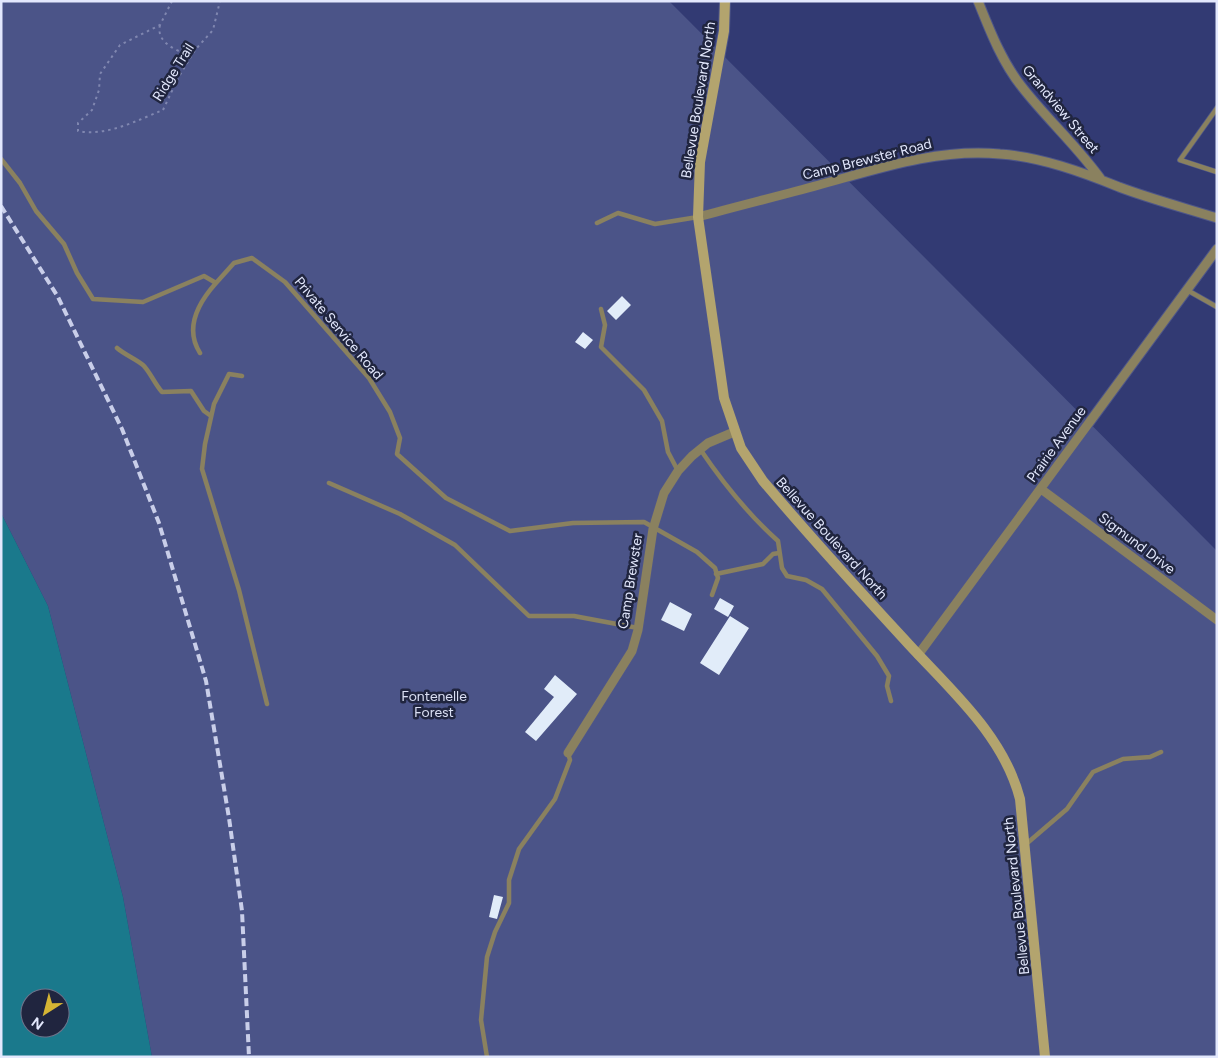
<svg xmlns="http://www.w3.org/2000/svg" width="1218" height="1058" font-family="Figtree,sans-serif">
  <style>
    .green { fill: #4b5488 }
    .water { fill: #1a798c; fill-rule: evenodd }
    .building { fill: #e1ecf9 }
    .lines { fill: none; stroke-linecap: round; stroke-linejoin: round }
    .service-casing { stroke: #4e5689; stroke-width: 6 }
    .minor-casing { stroke: #4e5689; stroke-width: 11 }
    .secondary-casing { stroke: #4e5689; stroke-width: 12 }
    .path { stroke: #8087b0; stroke-width: 2; stroke-dasharray: 2.5 4; stroke-linecap: butt }
    .service { stroke: #8a815f; stroke-width: 4.5 }
    .minor { stroke: #8a815f; stroke-width: 9 }
    .secondary { stroke: #b3a46e; stroke-width: 10 }
    .rail { stroke: #c9cee9; stroke-width: 4; stroke-dasharray: 8 4; stroke-linecap: butt }
    .labels { text-anchor: middle; stroke-width: 5; stroke-linejoin: round; paint-order: stroke }
    .street-label { font-size: 14px; fill: #e3e8fd; stroke: #20253f }
    .park-label { font-size: 14px; fill: #dbe0f4; stroke: #20253f }
  </style>
  <rect width="100%" height="100%" fill="#323a73"/>
  <path class="green" d="M1 1H669L1217 551V1057H152L123 897 48 606 1 513Z"/>
  <path class="water" d="M1 513 48 606 123 897 152 1057H1ZM30 998H60V1028H30Z"/>
  <path class="building" d="M622 296 631 305 616 320 607 311Z
    M583 332 593 340 585 349 575 342Z
    M720 598 734 606 728 617 714 609Z
    M670 602 692 614 684 631 661 620Z
    M730 616 749 628 719 675 700 663Z
    M555 675 577 694 536 741 525 732 554 697 544 689Z
    M494 895 503 897 497 919 489 917Z"/>
  <g class="lines">
    <g class="service-casing">
      <path id="service" d="M1217 108 1180 160 1217 172
        M1 159 20 183 36 211 64 244 77 273 93 299 143 302 204 276 216 283 234 263 252 258 285 282 369 378 390 412 400 438 397 454 446 498 510 531 573 523 644 522 697 552 715 568 718 578 712 595
        M597 223 618 213 655 224 698 217
        M1187 290 1217 307
        M601 309 605 325 601 347 644 390 662 421 668 452 678 471
        M117 348C125 355 138 360 144 366 151 374 155 384 162 392L191 391 204 411 211 416
        M200 353C184 328 199 302 216 283
        M242 376 229 374 214 404 205 444 202 469 239 590 267 704
        M700 449C721 480 750 516 778 541L782 568 787 576 806 580 822 589 877 656 889 676 887 686 891 701
        M329 483 400 514 455 545 529 616H574L638 628
        M716 574 763 564 773 554 779 553
        M1025 845 1067 809 1093 772 1123 759 1150 757 1161 752
        M487 1057 481 1020 487 957 495 932 509 903V880L519 849 555 799 570 760 568 753"/>
    </g>
    <g class="minor-casing">
      <path id="minor" d="M978 1C990 31 1002 62 1022 87 1047 119 1076 145 1100 178
        M698 217C738 206 779 196 819 185 877 169 938 148 1000 154 1041 157 1082 172 1119 187 1151 199 1185 208 1217 218
        M1041 489 1217 620
        M918 655 1217 249
        M568 753 632 651 638 630 653 529 664 493 678 471 692 456 708 443 734 432"/>
    </g>
    <g class="secondary-casing">
      <path id="secondary" d="M725 1 724 31 700 162 698 217 724 398 741 448 763 481C808 534 855 586 903 638 947 687 1003 733 1020 799L1045 1057"/>
    </g>
    <path class="path" d="M172 1 160 25 120 45 100 74 99 90 92 110 78 123V131C106 137 138 120 163 110L178 78 195 50 213 30 220 1
      M160 25C156 41 173 49 186 54L194 51"/>
    <use href="#service" class="service"/>
    <use href="#minor" class="minor"/>
    <use href="#secondary" class="secondary"/>
    <path class="rail" d="M1 206 58 297 122 429 159 523 206 681 229 818 242 911 249 1057"/>
  </g>
  <g class="labels">
    <g class="street-label">
      <text transform="translate(173 72) rotate(-58)" y="5">Ridge Trail</text>
      <text transform="translate(698 100) rotate(-81)" y="5">Bellevue Boulevard North</text>
      <text transform="translate(1061 109) rotate(50)" y="5">Grandview Street</text>
      <text transform="translate(867 159) rotate(-14)" y="5">Camp Brewster Road</text>
      <text transform="translate(339 328) rotate(50)" y="5">Private Service Road</text>
      <text transform="translate(1056 444) rotate(-54)" y="5">Prairie Avenue</text>
      <text transform="translate(832 538) rotate(48)" y="5">Bellevue Boulevard North</text>
      <text transform="translate(1137 543) rotate(37)" y="5">Sigmund Drive</text>
      <text transform="translate(630 581) rotate(-81)" y="5">Camp Brewster</text>
      <text transform="translate(1016 896) rotate(-96)" y="5">Bellevue Boulevard North</text>
    </g>
    <g class="park-label">
      <text x="434" y="701">Fontenelle<tspan x="434" dy="16">Forest</tspan></text>
    </g>
  </g>
  <rect width="1218" height="1058" fill="none" stroke="#e3e8fd" stroke-width="5"/>
  <g transform="translate(45 1013) rotate(216)"><circle r="24" fill="#20253f" stroke="#6e738b"/>
  <path d="M0-4L9 19L0 12L-9 19Z" fill="#d5b534"/>
  <text y="-8" font-size="14" font-weight="bold" text-anchor="middle" fill="#e3e8fd">N</text>
  </g>
</svg>
